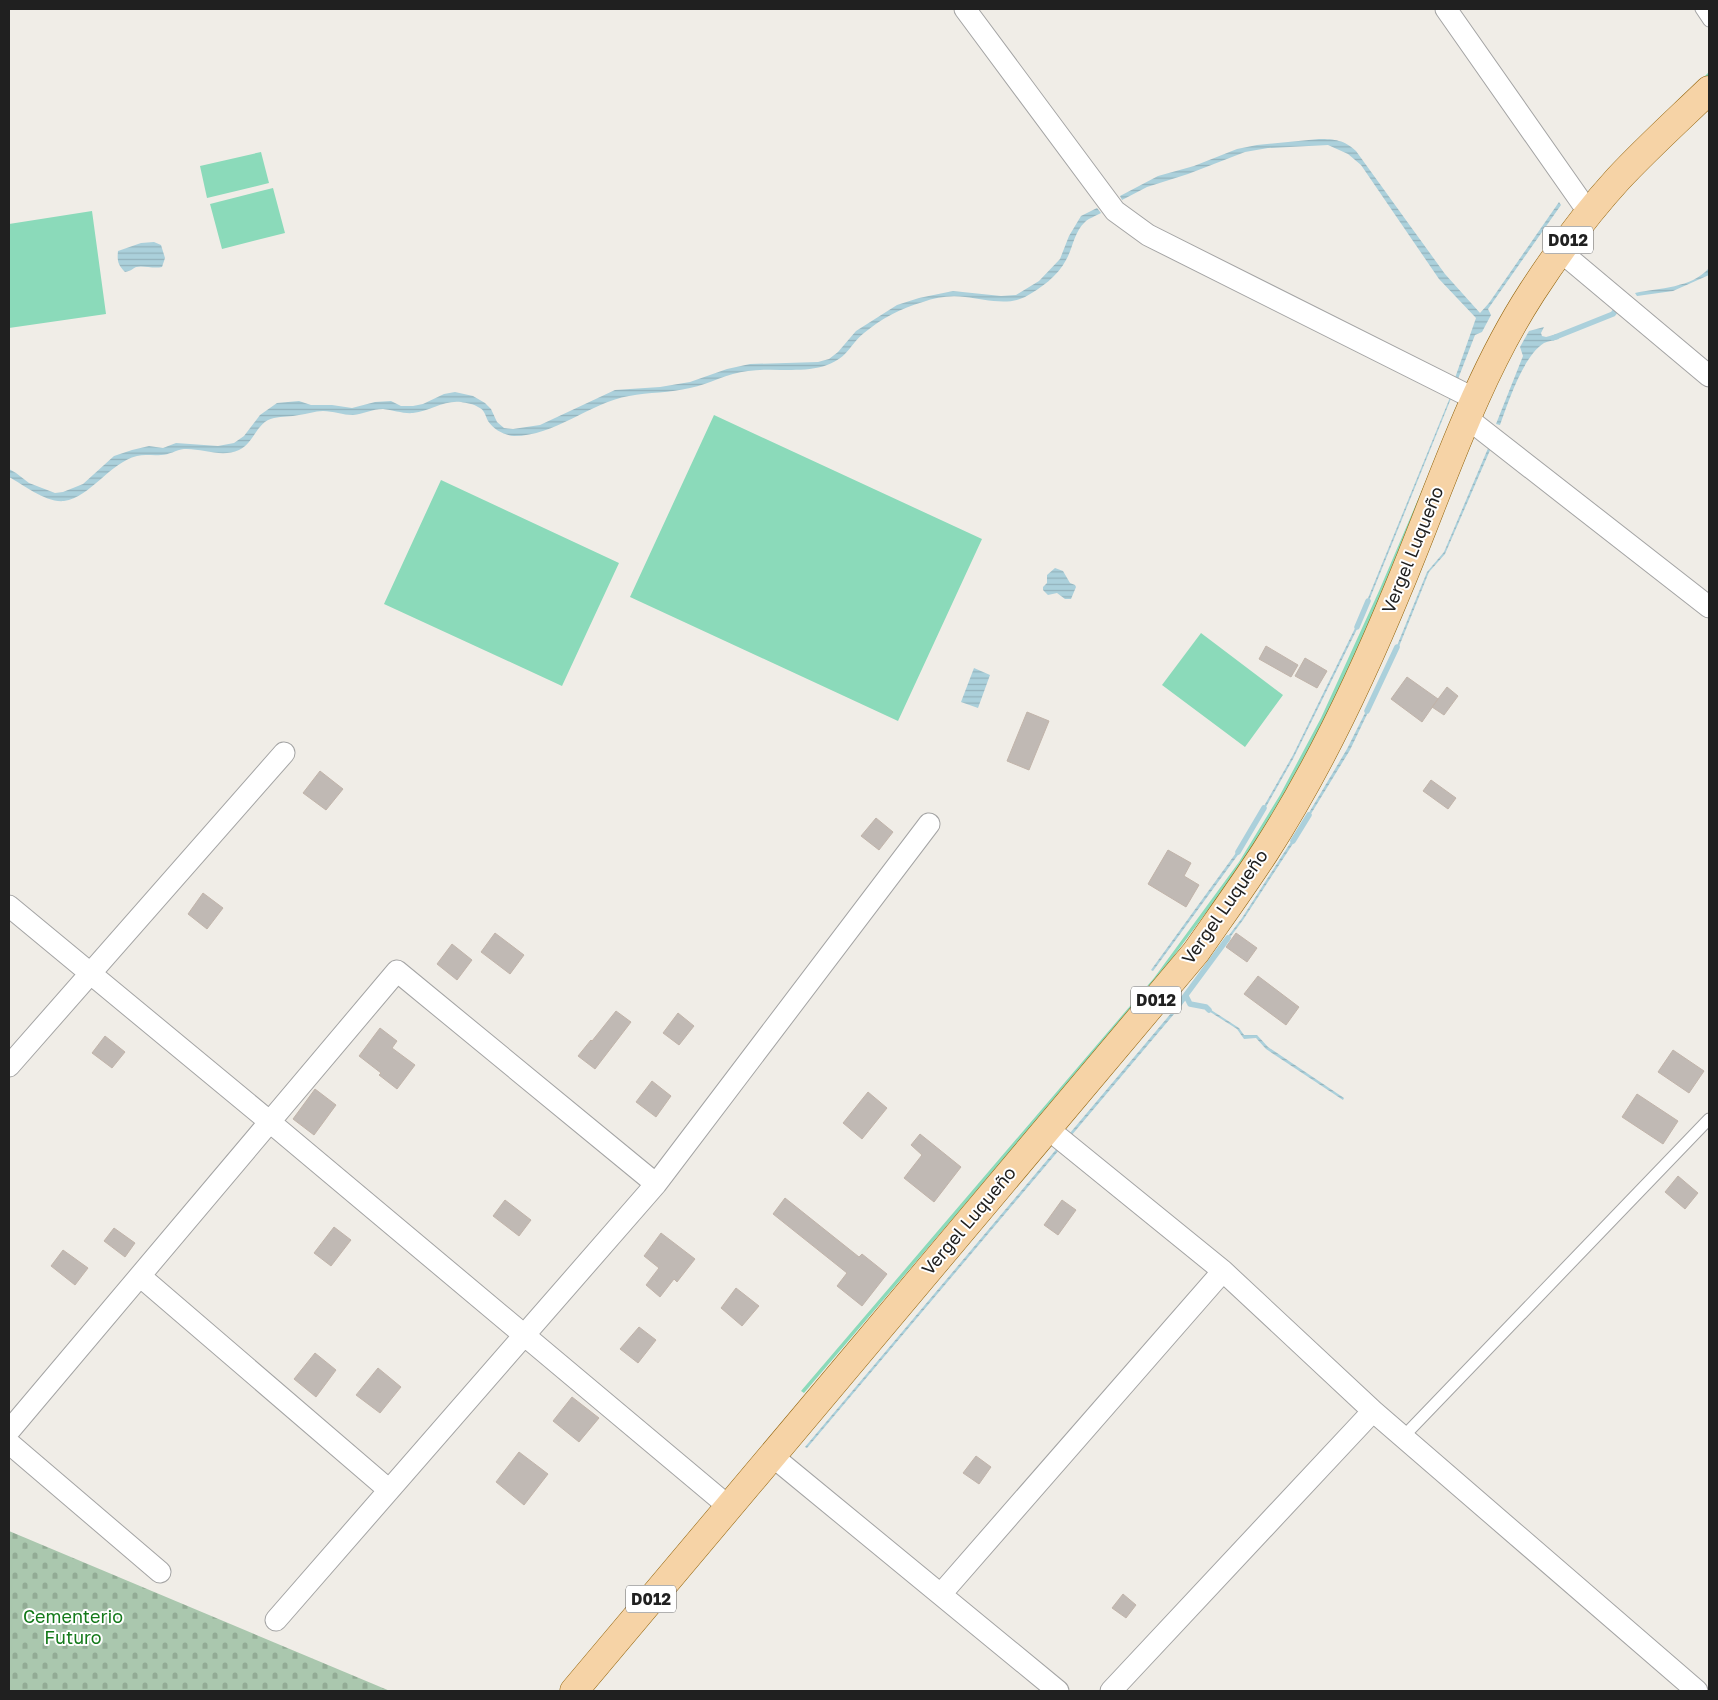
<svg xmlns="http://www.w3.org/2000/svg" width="1718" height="1700" font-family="'Golos Text',sans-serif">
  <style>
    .cemetery { fill: url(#cemetery-stones) }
    .pitch { fill: #8bdaba }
    .water { fill: url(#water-rules) }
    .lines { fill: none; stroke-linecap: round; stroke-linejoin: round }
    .stream { stroke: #abd0db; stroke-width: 5.5 }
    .building { fill: #c0b9b4; stroke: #c1b4aa }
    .service-casing { stroke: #a4a4a4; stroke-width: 13 }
    .minor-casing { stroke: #a4a4a4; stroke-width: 23 }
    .primary-casing { stroke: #92630a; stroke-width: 29 }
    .service { stroke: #fff; stroke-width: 11 }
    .minor { stroke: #fff; stroke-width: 21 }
    .primary { stroke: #f6d3a6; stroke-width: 28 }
    .labels { text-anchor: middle; stroke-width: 4; stroke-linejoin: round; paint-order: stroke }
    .shield { fill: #fff; stroke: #636363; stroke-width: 1 }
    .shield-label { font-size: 16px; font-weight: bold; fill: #202020 }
    .street-label { font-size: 18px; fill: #202020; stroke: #fff }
    .park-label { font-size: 18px; fill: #13791a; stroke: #fff }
  </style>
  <defs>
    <pattern id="cemetery-stones" width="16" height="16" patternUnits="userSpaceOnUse" patternTransform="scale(1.25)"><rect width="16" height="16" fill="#aac7ae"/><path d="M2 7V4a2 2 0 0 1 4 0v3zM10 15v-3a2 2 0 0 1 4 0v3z" fill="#92ab95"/></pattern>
    <pattern id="water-rules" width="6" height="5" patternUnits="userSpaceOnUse" patternTransform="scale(1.25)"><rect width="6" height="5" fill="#abd0db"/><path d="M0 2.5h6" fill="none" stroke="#93b2bc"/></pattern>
  </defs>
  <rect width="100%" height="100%" fill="#f0ede7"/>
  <path class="cemetery" d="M9 1531 390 1691H9Z"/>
  <path class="pitch" d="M1709 72V76L1660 124 1581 208 1543 260 1507 318 1472 382 1383 592 1325 720 1283 796 1242 864 1156 980 804 1393 801 1391 1154 978 1239 862 1280 795 1321 718 1379 591 1469 380 1504 316 1540 258 1578 206 1657 122Z
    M261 152 269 183 207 198 200 166Z
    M273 188 285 233 222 249 210 204Z
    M92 211 106 314 9 328V224Z
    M714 415 982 539 898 721 630 597Z
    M441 480 619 563 562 686 384 604Z
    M1201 633 1283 695 1245 747 1162 685Z"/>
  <path class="water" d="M1319 139C1335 139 1344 140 1356 151L1445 274 1480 313 1489 303 1559 202 1561 205 1488 309 1491 315 1482 332 1475 335 1458 379 1455 378 1476 318 1439 279 1361 165 1348 154 1328 145 1268 148 1245 152 1188 174 1147 187 1122 200 1120 196 1158 176 1194 166 1237 149 1257 145Z
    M1097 208 1101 213C1096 216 1089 218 1085 222 1074 232 1073 248 1066 260 1058 276 1041 288 1025 297 1007 306 984 299 965 297 951 295 936 297 923 302 901 308 881 319 864 333 849 345 849 357 827 365 803 374 774 367 748 371 727 373 710 384 690 388 670 393 649 392 629 396 589 403 555 436 514 436 504 435 494 430 488 421 485 415 485 410 478 407 474 404 466 403 461 402 444 400 430 411 413 413 404 414 393 410 383 409 372 409 363 414 353 415 343 415 333 411 323 411 315 411 307 414 299 415 291 417 282 416 274 418 257 421 254 443 239 450 221 458 202 448 184 449 176 450 169 455 161 455 153 456 145 454 137 456 109 463 91 497 64 501 46 503 24 485 9 477V469L16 473 29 483 55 493 63 492 83 484 114 456 132 450 149 446 163 448 176 443 218 446 234 443 244 436 260 415 277 403 299 401 311 405H332L352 408 375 402 391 401 401 406H413L423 404 444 394 455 392 473 396 485 403 491 409 497 422 504 428 513 429 540 425 615 390 660 387 690 382 727 369 750 364 818 362 829 359 838 352 856 331 897 305 919 298 953 291 1001 296 1016 295 1039 281 1060 259 1069 236 1081 216Z
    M154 242 161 245 165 258 162 267C153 269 143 265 136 267 132 269 131 271 125 272 118 265 117 261 118 251L141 243Z
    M1709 268V275L1673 291 1637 296 1635 293C1659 288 1692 288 1709 268Z
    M1544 327 1541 333 1542 336 1546 337 1557 334 1559 339C1555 340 1548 341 1544 343 1523 356 1508 403 1500 425L1496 424 1523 356 1520 347 1529 331Z
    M1451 395 1452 396 1366 608H1364Z
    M1489 446 1491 448 1445 554 1429 572 1396 654 1394 653 1427 572 1444 552Z
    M1055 568 1063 571 1070 583 1075 585 1076 587 1071 599H1065L1057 593 1048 595 1043 590V587L1047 583V575Z
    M1359 620 1361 621 1293 759 1262 814 1260 813 1293 755Z
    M974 668 990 675 978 708 961 702Z
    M1369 705 1371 706 1350 750 1306 822 1304 821 1347 749Z
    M1296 834 1298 836 1243 920 1225 944 1223 943 1242 918Z
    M1241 846 1243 848 1153 971 1151 970Z
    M1178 1005 1180 1007 807 1448 805 1447Z
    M1205 1006 1239 1028 1244 1035H1257L1268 1047 1344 1098 1343 1100 1266 1049 1256 1038 1244 1039 1237 1029 1204 1008Z"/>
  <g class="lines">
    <path class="stream" d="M1553 338 1613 314 1616 310
      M1357 627 1368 601
      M1367 711 1397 647
      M1293 841 1309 815
      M1238 852 1264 808
      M1186 996 1190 1004 1206 1007 1209 1010
      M1174 1011 1228 938"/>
  </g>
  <path class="building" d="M1266 646 1298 665 1291 677 1259 659Z
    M1305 658 1327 671 1317 688 1295 676Z
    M1407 677 1438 699 1422 722 1391 699Z
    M1447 687 1458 696 1444 715 1432 707Z
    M1027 712 1049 721 1029 770 1007 761Z
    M320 771 343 789 326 810 303 793Z
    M1431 780 1456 798 1448 809 1423 791Z
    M876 818 893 832 879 850 861 836Z
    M1168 850 1191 863 1184 876 1199 885 1186 907 1148 884Z
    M203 893 223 908 207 929 188 914Z
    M495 933 524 955 510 974 481 952Z
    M1236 933 1257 948 1247 962 1226 947Z
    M452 944 472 960 457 980 437 964Z
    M1258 976 1299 1007 1286 1025 1244 994Z
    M616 1011 631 1022 595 1069 578 1056 591 1040 592 1041Z
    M678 1013 694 1026 679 1045 663 1033Z
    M380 1028 397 1041 392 1048 415 1065 397 1089 379 1075 381 1073 359 1056Z
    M105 1036 125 1052 112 1068 92 1053Z
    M1673 1050 1704 1071 1689 1093 1658 1072Z
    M652 1081 671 1096 656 1117 636 1102Z
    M315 1089 336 1105 314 1135 293 1119Z
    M868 1092 887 1108 862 1139 843 1123Z
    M1637 1094 1678 1121 1663 1144 1622 1117Z
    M920 1134 961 1167 934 1202 904 1178 922 1155 911 1145Z
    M1678 1176 1698 1193 1685 1209 1665 1192Z
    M785 1198 859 1257 862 1254 887 1274 862 1306 837 1286 847 1273 773 1214Z
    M505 1200 531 1220 519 1236 493 1216Z
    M1062 1200 1076 1210 1058 1235 1044 1225Z
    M334 1227 351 1240 331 1266 314 1253Z
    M114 1228 135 1243 125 1257 104 1241Z
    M661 1233 695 1259 677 1282 674 1279 660 1297 646 1285 659 1268 644 1256Z
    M63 1250 88 1268 75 1285 51 1266Z
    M736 1288 759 1306 742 1326 721 1308Z
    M639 1327 656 1340 638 1363 620 1349Z
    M315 1353 336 1370 316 1397 294 1379Z
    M378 1368 401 1387 380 1413 356 1395Z
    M572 1397 599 1418 579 1442 553 1421Z
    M519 1452 548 1474 524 1505 496 1482Z
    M976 1456 991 1467 979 1484 963 1473Z
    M1123 1594 1136 1605 1126 1618 1112 1608Z"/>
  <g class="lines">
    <g class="service-casing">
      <path id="service" d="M1701 9 1709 21
        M1403 1437 1709 1119"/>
    </g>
    <g class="minor-casing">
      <path id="minor" d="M965 9 1115 211 1148 235 1475 399
        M1446 9 1589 213
        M1560 251 1709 376
        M1467 418 1709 607
        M9 906 270 1122 728 1506
        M9 1066 284 753
        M1047 1128 1223 1271 1373 1411 1697 1691
        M140 1276 389 1490
        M9 1431 397 971 656 1184
        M9 1443 160 1572
        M771 1455 1058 1691
        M941 1594 1223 1271
        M276 1620 656 1184 929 824
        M1111 1691 1373 1411"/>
    </g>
    <g class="primary-casing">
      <path id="primary" d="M574 1691 1196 952C1219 919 1243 886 1265 852 1318 770 1361 679 1398 589 1440 489 1473 383 1532 292 1558 252 1586 214 1618 179 1647 148 1679 119 1709 90"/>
    </g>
    <use href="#service" class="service"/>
    <use href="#minor" class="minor"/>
    <use href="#primary" class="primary"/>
  </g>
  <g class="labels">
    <g class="shield">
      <rect x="1543" y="226.5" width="50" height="27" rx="4"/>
      <rect x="1131" y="986.5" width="50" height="27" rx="4"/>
      <rect x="626" y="1585.5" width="50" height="27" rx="4"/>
    </g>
    <g class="shield-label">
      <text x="1568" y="246">D012</text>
      <text x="1156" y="1006">D012</text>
      <text x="651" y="1605">D012</text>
    </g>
    <g class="street-label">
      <text transform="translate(1413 550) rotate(-68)" y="6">Vergel Luqueño</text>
      <text transform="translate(1225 907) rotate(-55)" y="6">Vergel Luqueño</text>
      <text transform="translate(969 1221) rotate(-50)" y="6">Vergel Luqueño</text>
    </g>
    <g class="park-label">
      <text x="73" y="1623">Cementerio<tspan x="73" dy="21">Futuro</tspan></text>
    </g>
  </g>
  <rect width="1718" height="1700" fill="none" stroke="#202020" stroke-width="20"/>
</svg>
